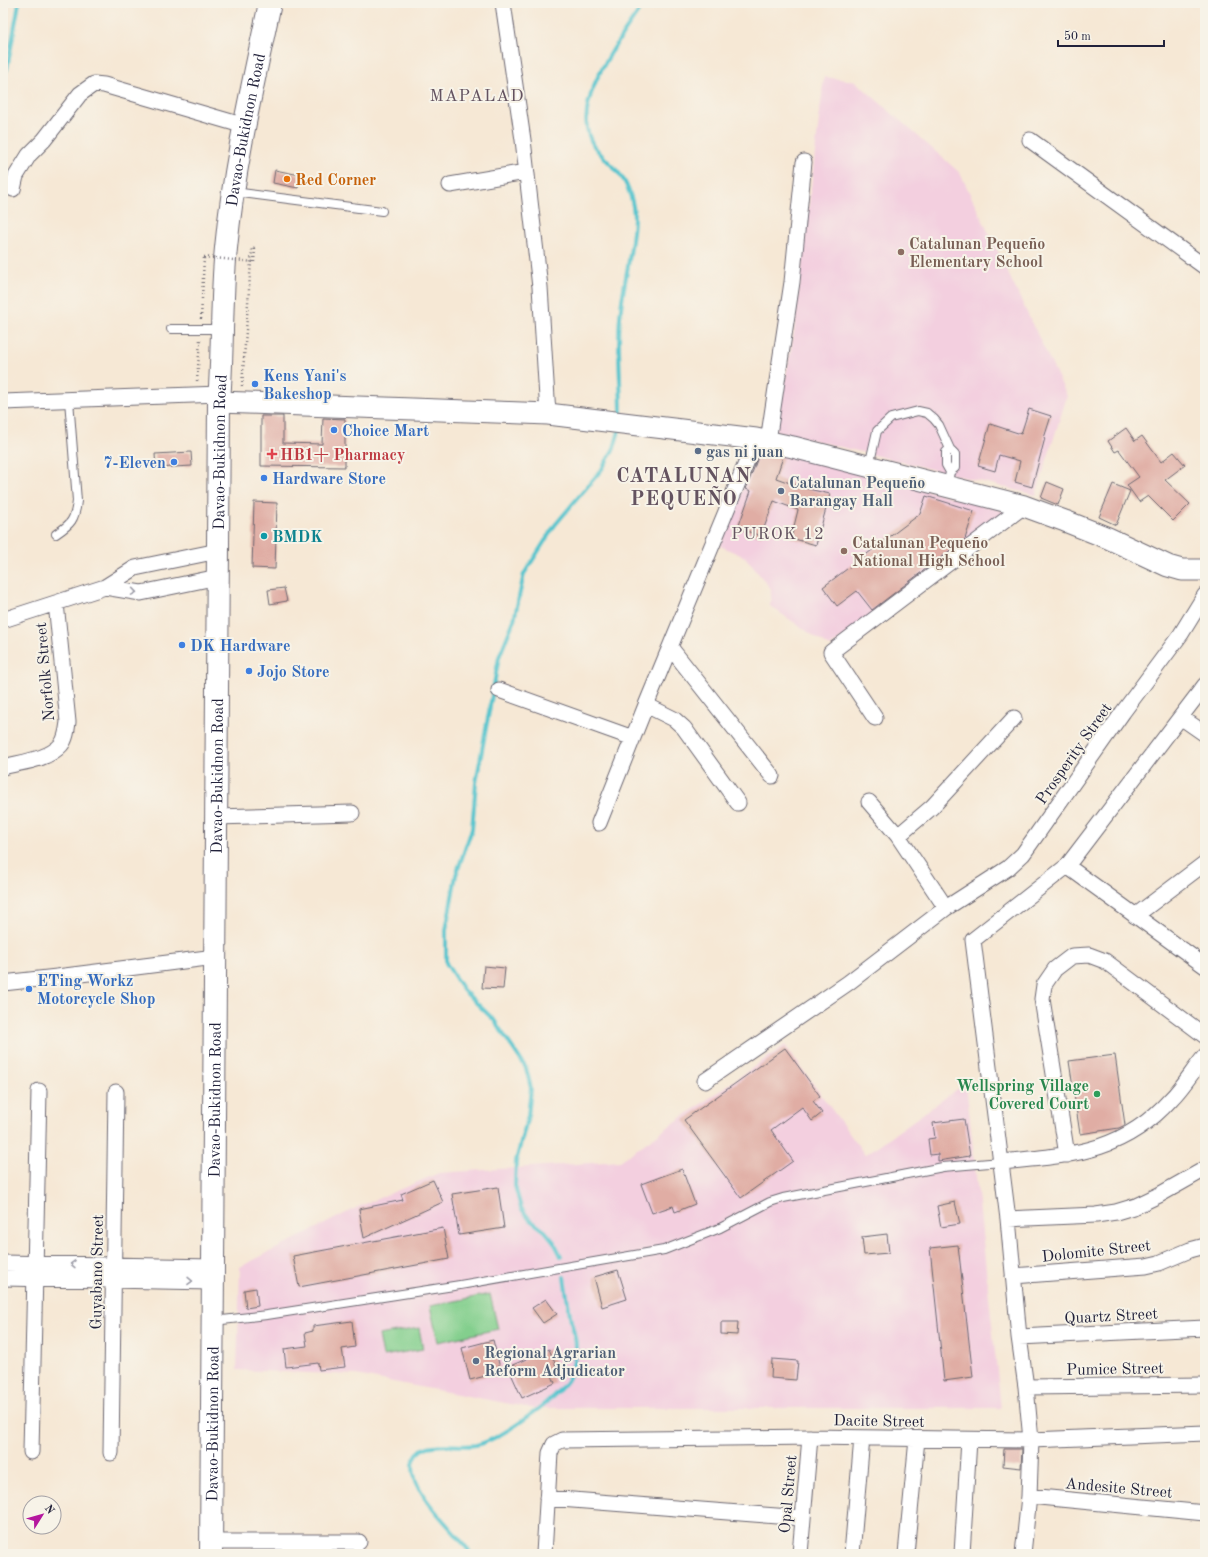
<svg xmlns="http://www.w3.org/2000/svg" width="1208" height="1557" font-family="'Old Standard TT',serif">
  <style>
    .built { fill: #f3cfdf }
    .grass { fill: #83cf8d; stroke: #527864 }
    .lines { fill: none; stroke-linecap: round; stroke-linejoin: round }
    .stream { stroke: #58c5ce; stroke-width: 4 }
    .building { fill: #e0ada4 }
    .lane-casing { stroke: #6c6771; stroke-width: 10 }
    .street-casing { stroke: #6c6771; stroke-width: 17 }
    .secondary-casing { stroke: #6c6771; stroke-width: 23 }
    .highway-casing { stroke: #6c6771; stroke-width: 24 }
    .path { stroke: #6c6771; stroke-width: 2.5; stroke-dasharray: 1 3; stroke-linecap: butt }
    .lane { stroke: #fff; stroke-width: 8 }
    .street { stroke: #fff; stroke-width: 15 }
    .secondary { stroke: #fff; stroke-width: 21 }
    .highway { stroke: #fff; stroke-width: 22 }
    .path-bridge { stroke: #6c6771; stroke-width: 2.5; stroke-dasharray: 1 3; stroke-linecap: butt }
    .oneway { stroke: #9c9ca7 }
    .food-dot { fill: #e8710a; stroke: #f7f3e8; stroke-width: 1.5 }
    .education-dot { fill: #8d6e63; stroke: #f7f3e8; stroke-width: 1.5 }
    .shop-dot { fill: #3f7fe0; stroke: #f7f3e8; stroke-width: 1.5 }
    .service-dot { fill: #5c6f8a; stroke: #f7f3e8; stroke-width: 1.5 }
    .health-dot { fill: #e0444e; stroke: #f7f3e8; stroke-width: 1.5 }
    .culture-dot { fill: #0f9aa8; stroke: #f7f3e8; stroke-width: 1.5 }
    .leisure-dot { fill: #2e9e5b; stroke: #f7f3e8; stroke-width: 1.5 }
    .labels { text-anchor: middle; stroke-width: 4; stroke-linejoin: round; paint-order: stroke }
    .street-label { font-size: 16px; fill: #22223b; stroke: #f7f3e8 }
    .food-label { font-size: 16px; font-weight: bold; fill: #c56008; stroke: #f7f3e8; text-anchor: start }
    .education-label { font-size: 16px; font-weight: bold; fill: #785e54; stroke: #f7f3e8; text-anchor: start }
    .shop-label { font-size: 16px; font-weight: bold; fill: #366cbe; stroke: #f7f3e8; text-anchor: start }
    .service-label { font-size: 16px; font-weight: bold; fill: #4e5e75; stroke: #f7f3e8; text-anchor: start }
    .health-label { font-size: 16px; font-weight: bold; fill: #be3a42; stroke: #f7f3e8; text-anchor: start }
    .culture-label { font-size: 16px; font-weight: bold; fill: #0d838f; stroke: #f7f3e8; text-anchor: start }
    .leisure-label { font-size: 16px; font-weight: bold; fill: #27864d; stroke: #f7f3e8; text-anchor: end }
    .neighbourhood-label { font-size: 17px; letter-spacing: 1px; fill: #645360; stroke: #f7f3e8 }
    .district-label { font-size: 20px; font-weight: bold; letter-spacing: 1px; fill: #645360; stroke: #f7f3e8 }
  </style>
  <rect width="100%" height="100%" fill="#f7f3e8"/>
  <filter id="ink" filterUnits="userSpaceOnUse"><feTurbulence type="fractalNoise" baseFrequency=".025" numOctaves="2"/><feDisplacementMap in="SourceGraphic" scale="8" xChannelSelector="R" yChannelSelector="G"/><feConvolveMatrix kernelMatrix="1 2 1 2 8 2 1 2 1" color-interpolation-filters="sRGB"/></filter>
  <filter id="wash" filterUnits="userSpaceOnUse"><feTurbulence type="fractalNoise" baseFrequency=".012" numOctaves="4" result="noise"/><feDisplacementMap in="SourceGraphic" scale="16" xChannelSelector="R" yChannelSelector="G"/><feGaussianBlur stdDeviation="0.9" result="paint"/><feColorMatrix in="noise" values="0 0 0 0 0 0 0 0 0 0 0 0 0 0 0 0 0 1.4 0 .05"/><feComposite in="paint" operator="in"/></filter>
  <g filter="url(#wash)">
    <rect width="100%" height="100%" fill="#f6e8d5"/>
    <path class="built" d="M824 77 855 81 960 173 1067 396 1036 495 776 431 794 332Z
      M760 446 1008 512 830 647 770 606 771 589 745 557 720 546Z
      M785 1045 865 1155 966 1083 1001 1408H531L356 1375 237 1370 240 1267 358 1207 439 1173 620 1161Z"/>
    <path class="grass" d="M490 1294 498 1329 438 1342 430 1306Z
      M419 1328 423 1349 383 1356 379 1335Z"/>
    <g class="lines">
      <path class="stream" d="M3 76 7 69 19 3
        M621 414C621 382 617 349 620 317 623 284 633 251 634 218 634 204 629 187 621 176 613 165 602 157 594 146 566 105 622 37 644 3
        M561 1256 554 1242 545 1231 530 1220 521 1208 515 1186 516 1161 528 1116 531 1088 526 1068 494 1020 463 990 446 963V930L456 875 472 829 476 783 499 657 514 620 524 574 555 525 602 469 614 448 619 431
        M471 1554C455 1529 411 1495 413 1464 414 1456 419 1450 425 1448 441 1442 460 1448 476 1445 502 1439 551 1402 567 1381 572 1374 576 1354 576 1346 576 1338 573 1329 571 1322 569 1307 566 1292 564 1277"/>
    </g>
    <g id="blocks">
      <path class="building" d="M275 170 300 175 298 188 273 183Z
        M1029 409 1051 416 1044 438H1045L1032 487 1015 482 1020 461 999 455 995 471 978 466 990 424 1021 434Z
        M261 416H283V443L322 444 323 418 345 419V467L261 466Z
        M1126 428 1135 441 1142 436 1161 462 1174 452 1185 465 1165 480 1190 504 1173 521 1148 496 1139 502 1127 485 1139 477 1119 450 1115 452 1108 441Z
        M191 452 192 466 156 468 155 454Z
        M760 452 783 457 776 478 804 488 830 494 816 545 791 538 798 510 774 501 761 536 738 528 751 491 746 489Z
        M1047 482 1064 489 1058 505 1041 498Z
        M1113 484 1130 491 1116 525 1099 517Z
        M926 496 974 511 965 539 872 610 857 591 837 606 823 587 920 514Z
        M254 502 277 503 275 569 252 568Z
        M284 588 287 601 270 604 268 590Z
        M484 966 505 968 503 989 482 988Z
        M785 1048 820 1096 813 1101 822 1113 812 1121 802 1107 771 1130 793 1161 741 1198 684 1120Z
        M1115 1055 1125 1125 1119 1128 1080 1134 1069 1061Z
        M964 1119 970 1156 938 1161V1154L930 1155 928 1139 935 1138 933 1123Z
        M682 1169 695 1204 675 1212 673 1206 652 1213 641 1184Z
        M433 1180 443 1202 364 1238 359 1209 403 1200 401 1194Z
        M498 1187 504 1228 459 1235 452 1194Z
        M955 1202 960 1224 941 1227 937 1206Z
        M443 1228 449 1259 299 1287 293 1256Z
        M887 1234 889 1253 864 1255 862 1237Z
        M958 1245 973 1377 944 1381 930 1248Z
        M618 1270 627 1299 602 1307 594 1277Z
        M256 1288 258 1306 246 1308 244 1290Z
        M546 1299 557 1314 543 1323 532 1308Z
        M352 1321 355 1347 342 1349 345 1367 319 1370 318 1363 286 1367 284 1349 307 1346 305 1333 313 1331V1326Z
        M721 1322H738L737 1335 721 1334Z
        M493 1340 501 1372 470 1380 462 1348Z
        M549 1349 557 1368 550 1371 555 1383 522 1398 508 1367Z
        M772 1359 798 1361 796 1380 771 1378Z
        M1004 1449H1022L1021 1468 1003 1466Z"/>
    </g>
  </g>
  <g filter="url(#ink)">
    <use href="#blocks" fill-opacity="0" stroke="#6c6771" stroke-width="1"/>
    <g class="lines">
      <g class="lane-casing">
        <path id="lane" d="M234 192 382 211
          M171 329H222
          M869 466 877 431 891 418 918 411 927 413 934 419 939 425 950 449 955 454V468L950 472
          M949 477 950 472 946 465V452L950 449
          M56 534C71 524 75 520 77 501L69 400
          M213 1321 267 1315 460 1285 664 1250 720 1228 770 1202 783 1198 943 1167 1001 1162"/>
      </g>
      <g class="street-casing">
        <path id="street" d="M503 3 523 140 540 287 548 414
          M1030 140 1205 267
          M450 185 526 172
          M13 189 16 176 29 155 44 140 80 94 94 84 104 85 245 126
          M3 402 220 394
          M768 441 792 282 804 162
          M105 587 141 593 218 577
          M3 620 105 587 135 568 218 551
          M670 647 772 776
          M499 690 633 738
          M646 705 674 719 684 728 738 803
          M875 718 831 652 1024 506
          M1182 718 1205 734
          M3 767C21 762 48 760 61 745 66 739 67 730 68 722L56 603
          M869 802 898 836 946 908
          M216 817 352 813
          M599 823 646 705 756 439
          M898 836 932 807 1014 718
          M1067 866 1205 966
          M1135 916 1205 863
          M3 983 57 977 215 957
          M705 1081 848 983 946 908 1008 868 1023 854 1123 712 1181 634 1205 595
          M1067 1155 1042 999 1044 985 1055 969 1072 956 1089 955 1105 961 1205 1036
          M1001 1162C1069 1155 1122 1154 1171 1099 1184 1086 1193 1070 1205 1056
          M1008 1219 1096 1215 1116 1212 1136 1206 1159 1195 1205 1169
          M3 1263 213 1267
          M1013 1276 1146 1266 1159 1263 1190 1250 1205 1246
          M3 1278 212 1282
          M1019 1337 1205 1328
          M1026 1387 1205 1385
          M31 1452 39 1091
          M111 1453 116 1092
          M1029 1496 1205 1513
          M547 1498 803 1518
          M211 1542H359
          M544 1554 550 1453 554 1444 562 1440 810 1437 1031 1440 1205 1433
          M800 1554 810 1437
          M852 1554 862 1438
          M906 1554 917 1439
          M962 1554 969 1440
          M1023 1554 1029 1496 1031 1440 1026 1387 1019 1337 1008 1219 973 940 1067 866 1205 685"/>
      </g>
      <g class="secondary-casing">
        <path id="secondary" d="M219 402 548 414 756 439 793 447 1024 506 1065 521 1108 538 1168 566 1182 570H1205"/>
      </g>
      <g class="highway-casing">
        <g id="highway">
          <path id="s1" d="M211 1554 219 402C223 351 221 299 226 248 234 165 253 84 270 3"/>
        </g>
      </g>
      <path class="path" d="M254 262 255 248
        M201 319 204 257
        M197 381 200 340
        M242 386 252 248H255"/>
      <use href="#lane" class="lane"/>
      <use href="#street" class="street"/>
      <use href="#secondary" class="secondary"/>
      <use href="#highway" class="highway"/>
      <path class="path-bridge" d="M204 257 254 262"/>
    </g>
    <defs><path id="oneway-chevron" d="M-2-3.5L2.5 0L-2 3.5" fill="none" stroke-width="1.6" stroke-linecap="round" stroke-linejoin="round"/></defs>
    <g class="oneway">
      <use href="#oneway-chevron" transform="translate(134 592) rotate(9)"/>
      <use href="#oneway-chevron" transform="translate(73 1264) rotate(-179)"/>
      <use href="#oneway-chevron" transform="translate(190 1281) rotate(1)"/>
    </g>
  </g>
  <circle class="food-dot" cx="287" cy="179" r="4"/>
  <g class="education-dot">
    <circle cx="901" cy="252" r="4"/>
    <circle cx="844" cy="551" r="4"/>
  </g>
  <g class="shop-dot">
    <circle cx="255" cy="384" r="4"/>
    <circle cx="334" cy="430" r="4"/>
    <circle cx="174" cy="462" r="4"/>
    <circle cx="264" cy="478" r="4"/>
    <circle cx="182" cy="645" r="4"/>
    <circle cx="249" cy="671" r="4"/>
    <circle cx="29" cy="989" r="4"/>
  </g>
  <g class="service-dot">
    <circle cx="698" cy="451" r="4"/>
    <circle cx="781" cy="491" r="4"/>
    <circle cx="476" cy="1361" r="4"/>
  </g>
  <path class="health-dot" d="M270 448h4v4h4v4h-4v4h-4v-4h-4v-4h4z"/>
  <circle class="culture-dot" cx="264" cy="536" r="4"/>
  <circle class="leisure-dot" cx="1097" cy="1094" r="4"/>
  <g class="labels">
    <g class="street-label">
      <text dy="6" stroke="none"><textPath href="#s1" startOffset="1426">Davao-Bukidnon Road</textPath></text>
      <text dy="6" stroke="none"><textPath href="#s1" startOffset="1102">Davao-Bukidnon Road</textPath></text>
      <text transform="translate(44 672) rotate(-95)" y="6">Norfolk Street</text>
      <text transform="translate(1073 753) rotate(-55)" y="6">Prosperity Street</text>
      <text dy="6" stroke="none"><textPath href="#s1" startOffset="778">Davao-Bukidnon Road</textPath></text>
      <text dy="6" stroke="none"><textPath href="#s1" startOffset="454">Davao-Bukidnon Road</textPath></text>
      <text transform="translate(1096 1250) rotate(-6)" y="6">Dolomite Street</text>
      <text transform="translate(96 1272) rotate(-89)" y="6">Guyabano Street</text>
      <text transform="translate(1111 1315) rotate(-3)" y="6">Quartz Street</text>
      <text transform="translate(1115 1368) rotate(-1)" y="6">Pumice Street</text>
      <text transform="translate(879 1420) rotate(1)" y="6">Dacite Street</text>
      <text dy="6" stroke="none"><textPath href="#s1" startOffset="130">Davao-Bukidnon Road</textPath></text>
      <text transform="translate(1119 1487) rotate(5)" y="6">Andesite Street</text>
      <text transform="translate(787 1494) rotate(-85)" y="6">Opal Street</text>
    </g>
    <g class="food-label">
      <text x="295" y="185">Red Corner</text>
    </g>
    <g class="education-label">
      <text x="909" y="249">Catalunan Pequeño<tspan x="909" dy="18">Elementary School</tspan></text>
      <text x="852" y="548">Catalunan Pequeño<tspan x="852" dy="18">National High School</tspan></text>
    </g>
    <g class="shop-label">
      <text x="263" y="381">Kens Yani's<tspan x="263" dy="18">Bakeshop</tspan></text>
      <text x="342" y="436">Choice Mart</text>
      <text x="166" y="468" text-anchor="end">7-Eleven</text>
      <text x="272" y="484">Hardware Store</text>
      <text x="190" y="651">DK Hardware</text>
      <text x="257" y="677">Jojo Store</text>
      <text x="37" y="986">ETing Workz<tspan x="37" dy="18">Motorcycle Shop</tspan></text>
    </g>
    <g class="service-label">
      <text x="706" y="457">gas ni juan</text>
      <text x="789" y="488">Catalunan Pequeño<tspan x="789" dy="18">Barangay Hall</tspan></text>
      <text x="484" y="1358">Regional Agrarian<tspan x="484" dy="18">Reform Adjudicator</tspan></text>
    </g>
    <g class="health-label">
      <text x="280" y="460">HB1+ Pharmacy</text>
    </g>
    <g class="culture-label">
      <text x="272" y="542">BMDK</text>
    </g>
    <g class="leisure-label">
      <text x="1089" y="1091">Wellspring Village<tspan x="1089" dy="18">Covered Court</tspan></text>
    </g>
    <g class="neighbourhood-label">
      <text x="477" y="101">MAPALAD</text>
      <text x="778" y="539">PUROK 12</text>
    </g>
    <g class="district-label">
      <text x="684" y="482">CATALUNAN<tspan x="684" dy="23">PEQUEÑO</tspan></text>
    </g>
  </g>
  <rect width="1208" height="1557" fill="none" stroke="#f7f3e8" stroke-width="16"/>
  <g transform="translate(42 1515) rotate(53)"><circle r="19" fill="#f7f3e8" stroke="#a29fa3"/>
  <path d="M0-3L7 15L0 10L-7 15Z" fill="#b5179e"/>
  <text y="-6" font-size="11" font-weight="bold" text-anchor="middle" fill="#22223b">N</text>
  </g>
  <path d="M1058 40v6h106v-6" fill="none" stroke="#22223b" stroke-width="2"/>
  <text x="1064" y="40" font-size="12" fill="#22223b" stroke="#f7f3e8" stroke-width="3" paint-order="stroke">50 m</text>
</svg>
